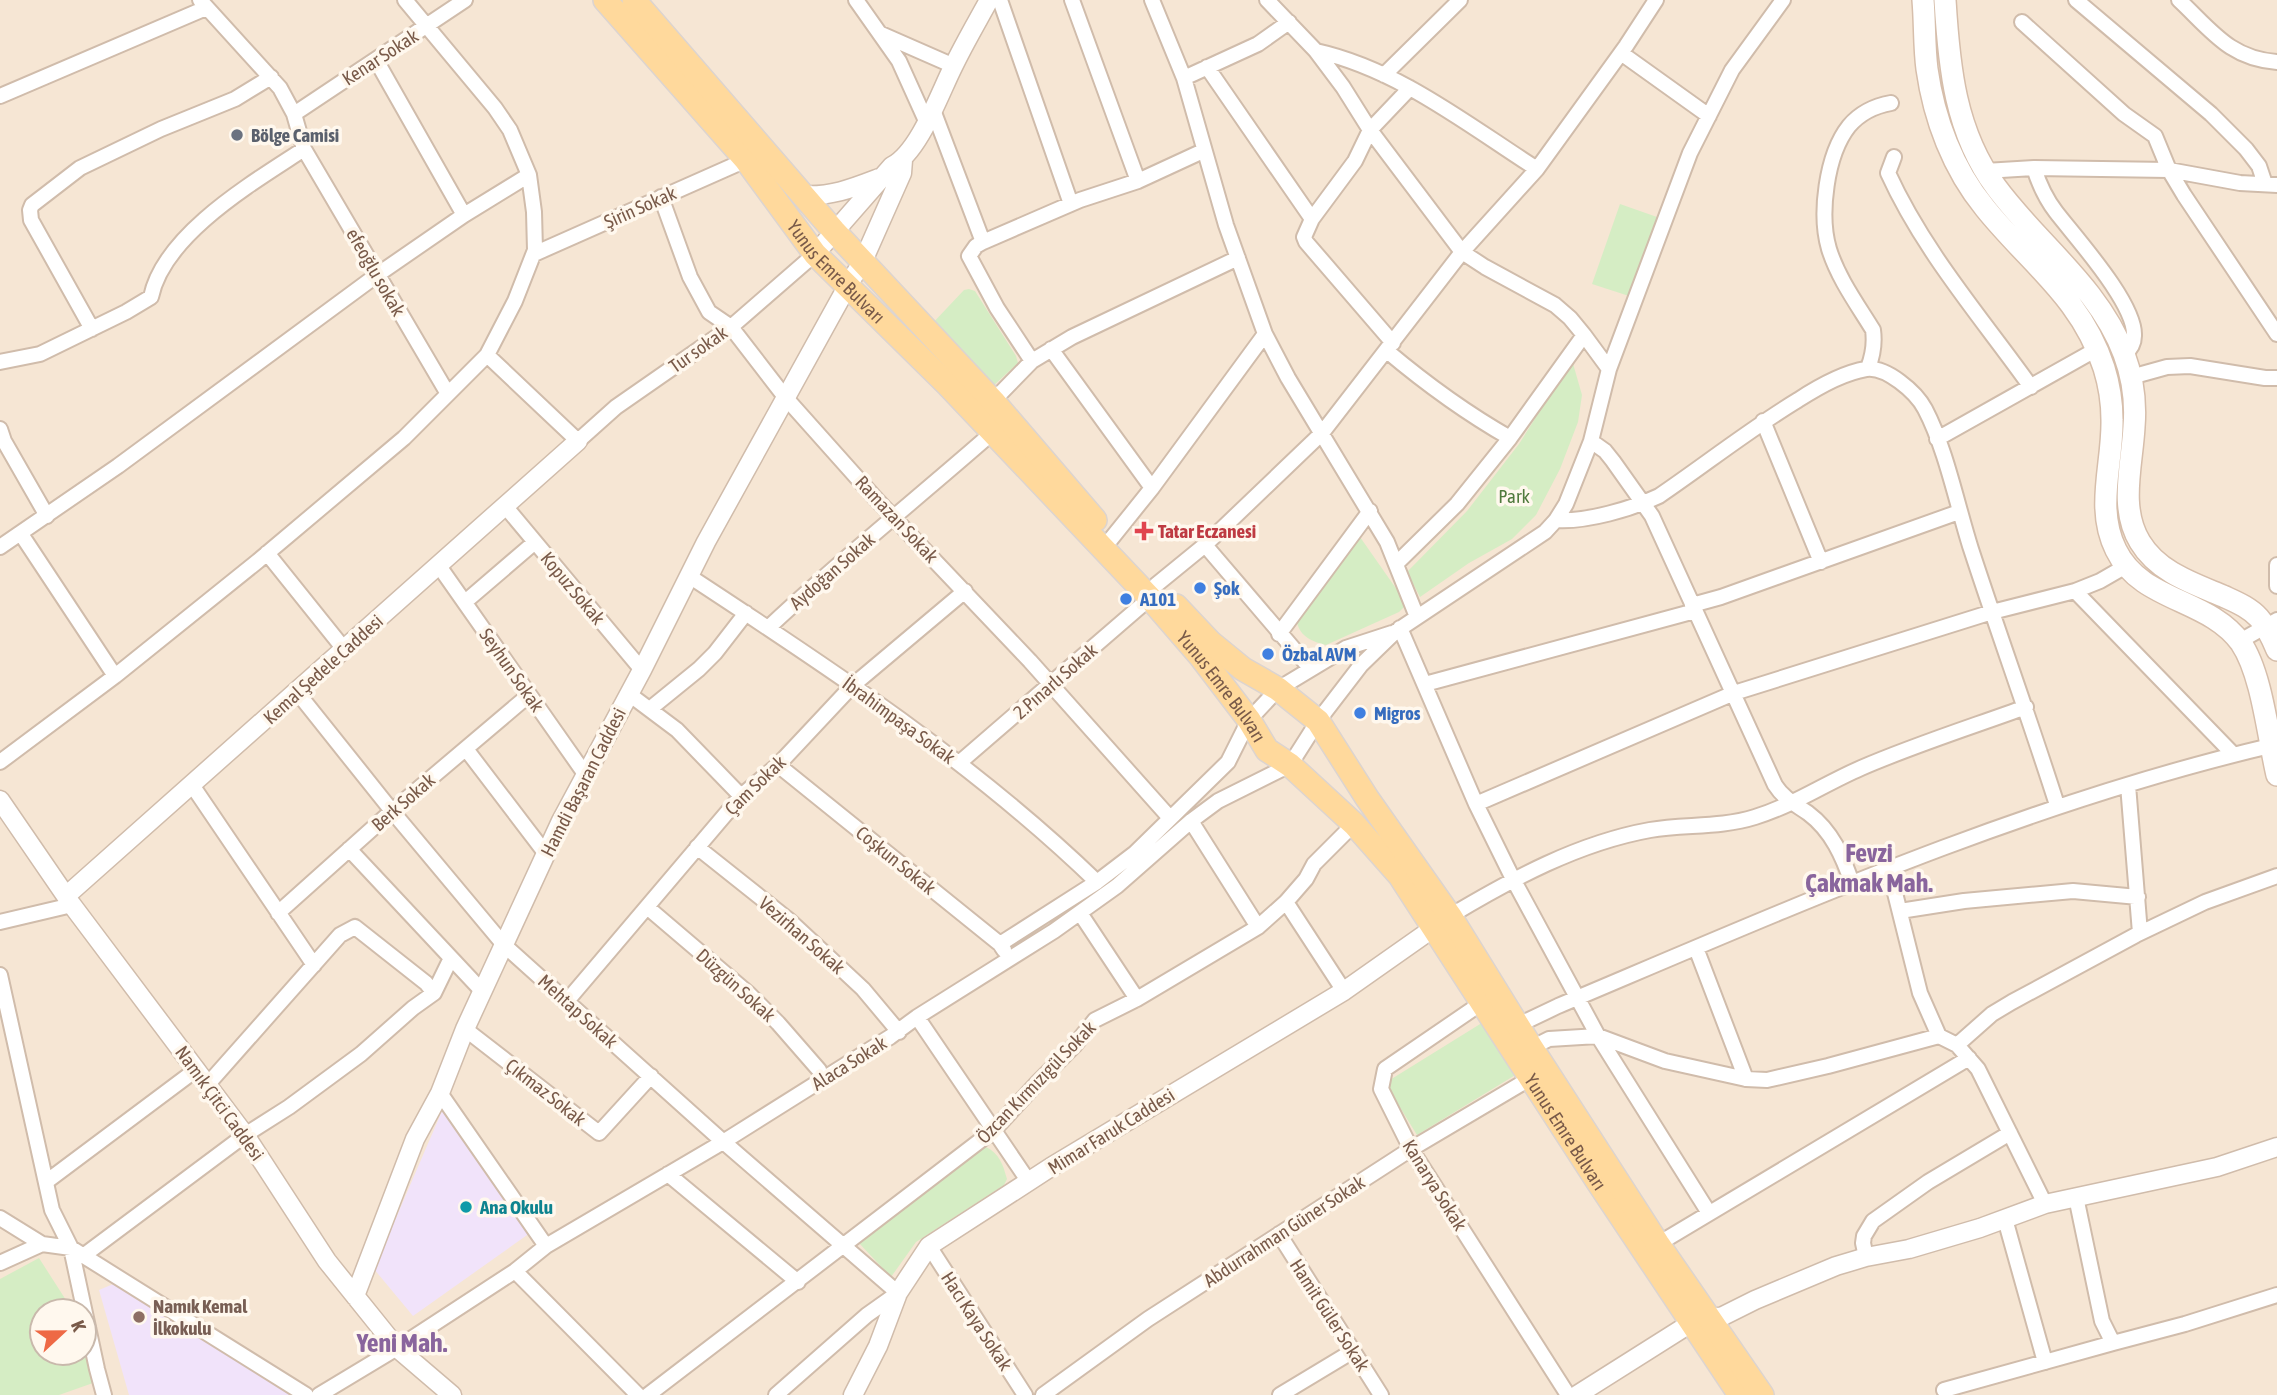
<svg xmlns="http://www.w3.org/2000/svg" width="2277" height="1395" font-family="'Asap Condensed',sans-serif">
  <style>
    .residential { fill: #f6e6d4; fill-rule: evenodd }
    .education { fill: #f1e3fa }
    .green { fill: #d5edc4 }
    .lines { fill: none; stroke-linecap: round; stroke-linejoin: round }
    .minor-casing { stroke: #d0bcab; stroke-width: 18 }
    .tertiary-casing { stroke: #d0bcab; stroke-width: 21 }
    .secondary-casing { stroke: #d6beab; stroke-width: 24 }
    .primary-casing { stroke: #dcd4d0; stroke-width: 26 }
    .minor { stroke: #fff; stroke-width: 14 }
    .tertiary { stroke: #fff; stroke-width: 18 }
    .secondary { stroke: #fff; stroke-width: 21 }
    .primary { stroke: #ffd99c; stroke-width: 23 }
    .worship-dot { fill: #6b7280; stroke: #fff8ee; stroke-width: 2.5 }
    .health-dot { fill: #e0444e; stroke: #fff8ee; stroke-width: 2.5 }
    .shop-dot { fill: #3f7fe0; stroke: #fff8ee; stroke-width: 2.5 }
    .culture-dot { fill: #0f9aa8; stroke: #fff8ee; stroke-width: 2.5 }
    .education-dot { fill: #8d6e63; stroke: #fff8ee; stroke-width: 2.5 }
    .labels { text-anchor: middle; stroke-width: 7; stroke-linejoin: round; paint-order: stroke }
    .street-label { font-size: 19px; fill: #795a49; stroke: #fff8ee }
    .worship-label { font-size: 19px; font-weight: bold; fill: #5b616d; stroke: #fff8ee; text-anchor: start }
    .park-label { font-size: 19px; fill: #507a3d; stroke: #fff8ee }
    .health-label { font-size: 19px; font-weight: bold; fill: #be3a42; stroke: #fff8ee; text-anchor: start }
    .shop-label { font-size: 19px; font-weight: bold; fill: #366cbe; stroke: #fff8ee; text-anchor: start }
    .culture-label { font-size: 19px; font-weight: bold; fill: #0d838f; stroke: #fff8ee; text-anchor: start }
    .education-label { font-size: 19px; font-weight: bold; fill: #785e54; stroke: #fff8ee; text-anchor: start }
    .district-label { font-size: 26px; font-weight: bold; fill: #89659d; stroke: #fff8ee }
  </style>
  <rect width="100%" height="100%" fill="#fef4e7"/>
  <path class="residential" d="M0 0H2277V1395H0ZM42 1311H84V1353H42Z"/>
  <path class="education" d="M442 1111 530 1233 413 1316 374 1269Z
    M118 1282 293 1395H129L99 1290Z"/>
  <path class="green" d="M1620 204 1657 217 1629 296 1592 284Z
    M969 289 975 291 1016 356 1018 363 992 387 930 326 964 290Z
    M1572 360 1582 395 1578 422 1560 469 1536 515 1512 539 1469 563 1420 597 1407 572 1467 511 1519 444Z
    M1360 537 1402 597 1404 607 1399 612 1326 645C1313 642 1300 637 1297 622Z
    M1485 1021 1517 1074 1417 1135 1385 1083Z
    M986 1147C1000 1154 1003 1165 1007 1179L1004 1185 916 1242 891 1277 858 1242Z
    M39 1258 73 1311H42V1353H84V1348L93 1383 59 1395H0V1279Z"/>
  <g class="lines">
    <g class="minor-casing">
      <path id="minor" d="M200 0 280 88 294 114 304 149 448 394
        M856 0 899 61 927 123
        M1000 0 1071 204
        M1072 0 1138 181
        M1152 0 1184 78 1226 225 1265 334 1288 378 1387 542 1417 617
        M1267 0 1316 51 1343 87 1370 130 1462 252 1485 267 1555 305 1570 318 1584 335 1609 369
        M2076 0 2211 114 2246 149 2259 166 2265 184
        M2179 0C2211 30 2230 59 2277 62
        M2022 22 2124 114 2155 136 2169 170 2184 195 2277 334
        M881 34 954 66
        M1316 51C1398 69 1468 125 1537 169
        M1621 53 1709 116
        M1207 67 1312 219
        M1384 75 1460 0
        M1184 78 1258 44 1289 22
        M0 96 206 8
        M933 110 983 242
        M294 114 465 0
        M1203 151 1138 181 1080 200 983 242 976 246 969 256 997 308 1032 361 1072 337 1238 258
        M1894 157 1888 173C1924 252 1981 317 2031 387
        M2034 168C2039 184 2046 199 2056 212 2076 238 2136 304 2134 336 2134 344 2130 350 2124 355
        M1985 171 2034 168 2169 170 2240 183 2277 185
        M661 197 690 277 709 312 731 327 785 397 876 499 1030 661 1170 818
        M464 215 529 175
        M534 254 746 160
        M92 329 31 220 30 210 32 205 80 168 161 129 235 99 271 77
        M1393 343 1306 242 1304 237 1312 219 1355 161 1370 130 1410 88
        M1051 349 1152 488
        M1387 351C1425 383 1466 413 1510 438
        M487 355 578 441 616 407 731 327 815 254
        M0 362 40 354 126 312 151 297C164 234 254 182 304 149
        M1868 368C1873 355 1875 344 1873 330 1857 304 1838 278 1829 249 1819 215 1826 155 1849 126 1860 113 1874 106 1891 103
        M2131 377 2167 367 2190 366 2265 378H2277
        M993 401 1032 361
        M1763 421 1821 562
        M0 429 4 441 47 516
        M1937 439 2097 349
        M1591 441 1605 451 1613 461 1652 516 1775 785C1784 799 1795 804 1808 813 1832 831 1843 857 1852 883
        M505 506 642 670
        M1556 520C1587 522 1631 509 1659 496 1706 464 1750 429 1798 400 1818 387 1842 373 1866 369 1886 366 1916 392 1925 409 1946 449 1957 505 1971 549 1999 635 2030 720 2057 805
        M21 534 115 676
        M1111 539 1152 488 1265 334
        M1205 545 1310 668
        M0 547 118 466 377 275 464 215 376 60
        M267 553 344 649
        M1397 563 1457 504 1510 438 1584 335
        M2277 565V586
        M439 566 585 774
        M689 576C831 669 974 763 1097 882
        M1156 585 1205 545 1322 433 1462 252 1537 169 1626 46 1656 0
        M2075 591 2233 754
        M465 602 535 542
        M1692 605 1721 597 1959 512
        M768 628C840 560 918 498 992 433
        M1400 628 1476 804 1513 879 1598 1036 1709 1213
        M1279 634 1370 511
        M2240 641 2277 620
        M1425 684 1695 611
        M297 692 392 811 504 945 719 1138 898 1293 867 1315 776 1395
        M629 694 677 730 741 796
        M651 708 699 669 715 653 746 613
        M466 749 546 854
        M0 762 115 676 258 561 404 438 487 355 515 301 535 250 534 212 529 175 510 130 495 108 405 0
        M959 763 1150 598
        M778 765 1000 944 1004 950
        M192 785 314 965
        M2128 785 2140 933
        M1476 804 1734 693 1992 612 2075 591 2100 581 2126 566
        M1191 821 1258 927
        M697 847 790 921 863 989 899 1032
        M349 849 483 992
        M1889 869 1920 993 1939 1036 1957 1045 1978 1069 2045 1204
        M1286 902 1344 991
        M647 907 748 993 778 1023 819 1070 822 1080
        M1900 911 1964 901 2073 891 2138 897
        M278 913 392 811 529 695
        M1080 913 1137 999
        M1450 916C1512 879 1578 843 1650 830 1685 824 1720 828 1755 817 1794 805 1824 784 1861 768 1914 745 1971 727 2026 707
        M0 922 72 905
        M1000 944 1097 882 1135 853 1228 762 1249 720 1278 689 1346 648 1392 633
        M1696 948 1746 1079
        M0 975 52 1210 71 1248 97 1369 104 1395
        M567 1001 741 796 778 765 852 686 965 591
        M1483 1002 1385 1069 1381 1089 1411 1149 1568 1395
        M917 1017 1029 1182
        M1512 1028 1558 1006C1790 908 2023 804 2270 746
        M465 1029 599 1133 651 1076
        M1957 1045 1992 1014 2012 1002 2136 935 2205 902 2277 876
        M1527 1050 1549 1039 1598 1036 1665 1061 1746 1079 1767 1080 1828 1066 1939 1036
        M208 1084 340 935 355 927 426 983 434 993
        M440 1093 546 1246
        M668 1174 798 1282
        M46 1182 197 1069
        M2076 1197 2102 1321 2113 1343 2185 1324 2277 1295
        M0 1218 42 1244 71 1248 306 1395
        M2005 1219 2045 1362
        M1279 1234 1381 1395
        M1658 1244 1969 1058
        M929 1246 1025 1395
        M83 1256 245 1135 289 1107 361 1054 413 1008 434 993 451 958
        M1866 1257 1863 1243 1864 1236 1873 1221 1928 1182 2010 1133
        M0 1263 42 1244
        M515 1271 638 1395
        M1944 1390 2113 1343
        M319 1395 397 1348 515 1271 546 1246 723 1142 890 1037 917 1017 1054 931 1117 886 1191 821 1218 801 1290 765 1318 721 1361 665 1395 632 1545 532 1556 520 1566 504 1591 441 1609 369 1690 153 1732 70 1783 0
        M648 1395 994 1130 1038 1082 1074 1046 1095 1020 1137 999 1258 927 1286 902 1306 879 1314 864 1354 824
        M1043 1395 1148 1319 1411 1149 1531 1078
        M1280 1395 1353 1351"/>
    </g>
    <g class="tertiary-casing">
      <path id="tertiary" d="M802 195C831 197 853 188 879 178
        M815 254 892 166C919 152 939 95 953 67 964 44 977 22 989 0
        M0 800 72 905 245 1135 327 1261 397 1348 452 1395
        M66 896 578 441
        M355 1296 415 1139 440 1093 465 1029 561 821 642 670 706 542 848 285 863 261 902 173 903 160
        M853 1395 878 1346 898 1293 929 1246 1051 1167 1344 991 1435 927
        M1577 1395 1691 1323 1723 1316 1755 1300 1836 1266 1866 1257 1909 1249 1980 1228 2045 1204 2217 1167 2277 1147"/>
    </g>
    <g class="secondary-casing">
      <path id="secondary" d="M1923 0C1925 23 1924 46 1927 69 1934 119 1953 169 1985 208 2030 264 2081 297 2104 368 2109 384 2112 403 2112 420 2113 464 2095 508 2116 550 2141 602 2209 598 2241 643 2262 674 2268 737 2277 775
        M1945 0C1949 66 1955 132 1996 187 2037 243 2099 287 2124 354 2133 378 2136 403 2134 427 2132 465 2119 508 2140 542 2158 572 2192 583 2223 596 2236 602 2249 607 2259 618 2267 627 2272 638 2277 650"/>
    </g>
    <g class="primary-casing">
      <g id="primary">
        <path id="s1" d="M605 0 746 160 815 254 948 385 1150 598 1201 657 1249 720 1267 750 1290 765 1354 824 1400 876 1598 1182 1740 1395"/>
        <path d="M634 0 834 231 993 401 1095 520"/>
        <path d="M1176 606 1210 642 1243 669 1278 689 1318 721 1367 798 1450 916 1531 1047 1658 1244 1762 1395"/>
      </g>
    </g>
    <use href="#minor" class="minor"/>
    <use href="#tertiary" class="tertiary"/>
    <use href="#secondary" class="secondary"/>
    <use href="#primary" class="primary"/>
  </g>
  <circle class="worship-dot" cx="237" cy="135" r="7"/>
  <path class="health-dot" d="M1140.5 520.5h7v7h7v7h-7v7h-7v-7h-7v-7h7z"/>
  <g class="shop-dot">
    <circle cx="1200" cy="588" r="7"/>
    <circle cx="1126" cy="599" r="7"/>
    <circle cx="1268" cy="654" r="7"/>
    <circle cx="1360" cy="713" r="7"/>
  </g>
  <circle class="culture-dot" cx="466" cy="1207" r="7"/>
  <circle class="education-dot" cx="139" cy="1317" r="7"/>
  <g class="labels">
    <g class="street-label">
      <text transform="translate(380 57) rotate(-33)" y="7">Kenar Sokak</text>
      <text transform="translate(640 207) rotate(-24)" y="7">Şirin Sokak</text>
      <text dy="7" stroke="none"><textPath href="#s1" startOffset="357">Yunus Emre Bulvarı</textPath></text>
      <text transform="translate(376 272) rotate(60)" y="7">efeoğlu sokak</text>
      <text transform="translate(698 349) rotate(-35)" y="7">Tur sokak</text>
      <text transform="translate(897 519) rotate(47)" y="7">Ramazan Sokak</text>
      <text transform="translate(832 571) rotate(-41)" y="7">Aydoğan Sokak</text>
      <text transform="translate(573 588) rotate(50)" y="7">Kopuz Sokak</text>
      <text transform="translate(323 669) rotate(-42)" y="7">Kemal Şedele Caddesi</text>
      <text transform="translate(512 670) rotate(55)" y="7">Seyhun Sokak</text>
      <text transform="translate(1055 681) rotate(-41)" y="7">2.Pınarlı Sokak</text>
      <text dy="7" stroke="none"><textPath href="#s1" startOffset="924">Yunus Emre Bulvarı</textPath></text>
      <text transform="translate(899 720) rotate(36)" y="7">İbrahimpaşa Sokak</text>
      <text transform="translate(583 782) rotate(-63)" y="7">Hamdi Başaran Caddesi</text>
      <text transform="translate(755 785) rotate(-44)" y="7">Çam Sokak</text>
      <text transform="translate(403 802) rotate(-41)" y="7">Berk Sokak</text>
      <text transform="translate(896 860) rotate(39)" y="7">Coşkun Sokak</text>
      <text transform="translate(802 935) rotate(41)" y="7">Vezirhan Sokak</text>
      <text transform="translate(736 985) rotate(42)" y="7">Düzgün Sokak</text>
      <text transform="translate(578 1011) rotate(42)" y="7">Mehtap Sokak</text>
      <text transform="translate(849 1063) rotate(-32)" y="7">Alaca Sokak</text>
      <text transform="translate(1036 1082) rotate(-46)" y="7">Özcan Kırmızıgül Sokak</text>
      <text transform="translate(546 1092) rotate(38)" y="7">Çıkmaz Sokak</text>
      <text transform="translate(220 1103) rotate(54)" y="7">Namık Çitci Caddesi</text>
      <text transform="translate(1111 1131) rotate(-32)" y="7">Mimar Faruk Caddesi</text>
      <text dy="7" stroke="none"><textPath href="#s1" startOffset="1491">Yunus Emre Bulvarı</textPath></text>
      <text transform="translate(1435 1185) rotate(58)" y="7">Kanarya Sokak</text>
      <text transform="translate(1284 1231) rotate(-33)" y="7">Abdurrahman Güner Sokak</text>
      <text transform="translate(1330 1315) rotate(57)" y="7">Hamit Güler Sokak</text>
      <text transform="translate(977 1321) rotate(57)" y="7">Hacı Kaya Sokak</text>
    </g>
    <g class="worship-label">
      <text x="251" y="142">Bölge Camisi</text>
    </g>
    <g class="park-label">
      <text x="1514" y="503">Park</text>
    </g>
    <g class="health-label">
      <text x="1158" y="538">Tatar Eczanesi</text>
    </g>
    <g class="shop-label">
      <text x="1214" y="595">Şok</text>
      <text x="1140" y="606">A101</text>
      <text x="1282" y="661">Özbal AVM</text>
      <text x="1374" y="720">Migros</text>
    </g>
    <g class="culture-label">
      <text x="480" y="1214">Ana Okulu</text>
    </g>
    <g class="education-label">
      <text x="153" y="1313">Namık Kemal<tspan x="153" dy="22">İlkokulu</tspan></text>
    </g>
    <g class="district-label">
      <text x="1869" y="862">Fevzi<tspan x="1869" dy="30">Çakmak Mah.</tspan></text>
      <text x="402" y="1352">Yeni Mah.</text>
    </g>
  </g>
  <g transform="translate(63 1332) rotate(68)"><circle r="33" fill="#fff8ee" stroke="#c9b9ac" stroke-width="2"/>
  <path d="M0-5L12 26L0 18L-12 26Z" fill="#ee6945"/>
  <text y="-10" font-size="19" font-weight="bold" text-anchor="middle" fill="#795a49">K</text>
  </g>
</svg>
